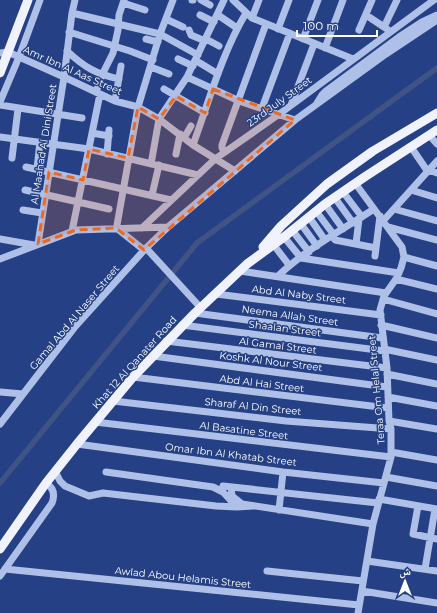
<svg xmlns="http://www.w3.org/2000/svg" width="437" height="613" font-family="Montserrat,'Noto Naskh Arabic',sans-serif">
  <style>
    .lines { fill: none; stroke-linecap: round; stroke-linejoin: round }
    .canal { stroke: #3f5385; stroke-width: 5.5 }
    .minor { stroke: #aec0e8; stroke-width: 7 }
    .major { stroke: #f0f3fe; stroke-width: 9 }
    .marked { fill: #ea6a24; fill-opacity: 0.2; stroke: #ea6a24; stroke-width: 3; stroke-dasharray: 8 5; stroke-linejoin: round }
    .labels { text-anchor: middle; stroke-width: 3; stroke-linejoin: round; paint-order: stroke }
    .street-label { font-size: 10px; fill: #fff; stroke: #254084 }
  </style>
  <rect width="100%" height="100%" fill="#254084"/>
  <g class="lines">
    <path class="canal" d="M0 483 197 243 437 68"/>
    <path class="minor" d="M192 0H193
      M201 0 210 5
      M233 0 252 18 353 59
      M123 3 145 10
      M72 13 160 34 198 55
      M200 15 214 22
      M218 15 237 28
      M366 15 387 29
      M252 18 259 0
      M166 19 183 27
      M384 27 397 0
      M278 29 289 0
      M189 30 191 35 205 41
      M359 30 372 0
      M69 32 130 51 153 60
      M146 39 158 42
      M206 39 219 46
      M303 39 318 0
      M325 48 343 0
      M67 51C84 67 96 74 119 79
      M0 53 8 52 64 77 100 94 115 101 138 107 159 119 193 145 235 171
      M178 59 193 66
      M195 60 218 74
      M151 67 169 74
      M187 77 239 101 295 120
      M164 89 205 113
      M96 92 102 75 113 53 118 30 119 15 124 0
      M115 101 121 66
      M0 102 19 57 40 0
      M317 103 322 95 326 91 399 37 422 22 437 15
      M0 105 82 118
      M291 105 314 44
      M262 108 290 33
      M92 133 109 136
      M429 135 437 144
      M0 137 89 149 198 175
      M184 138 191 126
      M193 145C209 101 222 53 246 13
      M411 147 426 169 437 173
      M225 152 222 148V145L266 24
      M107 154 109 130
      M176 154 180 134
      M12 158 18 109
      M151 164 159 119 187 77 224 0
      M26 167 171 200
      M37 169 40 142
      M355 183 402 247 404 257 401 268 396 279 384 296 380 310 387 368 389 421 391 429V457L373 524 358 613
      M25 190 109 209
      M411 190 437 198
      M343 192 362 217
      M152 195 159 165
      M335 198 353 223
      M325 204 343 229
      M394 209 437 221
      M23 210 42 213
      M316 211 334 235
      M309 217 325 240
      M383 221 437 161
      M301 224 317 246
      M388 227 437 240
      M142 228 215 159 278 115 434 0
      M292 230 309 252
      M72 231 100 94
      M332 236 335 240 376 248
      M284 237 301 258 399 273
      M0 239 34 245
      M38 244 64 77 72 13 75 0
      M273 244 289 265
      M356 244 359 219
      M146 248 200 307
      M144 250 119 230 117 225 138 107 160 34 173 0
      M375 256 380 216
      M404 257 437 266
      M0 259 76 230 168 227
      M240 271 386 293
      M278 276C305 250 342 230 374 209
      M396 279 437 289
      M216 294 381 315
      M383 299 437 314
      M195 313 382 338
      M182 325 385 351
      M381 325 437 338
      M166 341 387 368
      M384 349 437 360
      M153 356 387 387
      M387 374 437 384
      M133 377 388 408
      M0 392 23 394
      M388 397 437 406
      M113 401 286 421 391 429
      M389 421 437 429
      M95 422 391 457
      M0 424 74 328 146 248 168 227 295 120 386 54 437 20
      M77 444 283 472 384 483
      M391 452 437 460
      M55 471 60 481 65 486 89 496 103 493 216 506 237 507 253 506
      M106 472 213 487 223 492 233 503
      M386 477 437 486
      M223 486 378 503
      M231 487 232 496 242 504 373 524
      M379 499 437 509
      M418 506 413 534 437 539
      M279 510 283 472
      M367 561 437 571
      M5 569 359 605
      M425 569 435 509
      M267 571 363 581
      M0 576 52 503C55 495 54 488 46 483
      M362 591 437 603"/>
    <path class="major" d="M0 73 28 0
      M263 247 281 226 327 184 373 151 437 113
      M0 549 46 483 77 444 133 377 195 313 247 264 284 237 325 204 366 176 437 130"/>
  </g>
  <path class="marked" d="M213 89 295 120 144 250 116 228 76 230 38 244 49 172 83 180 89 149 128 158 138 107 159 119 176 96 205 113Z"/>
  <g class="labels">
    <g class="street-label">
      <text transform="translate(73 70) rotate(24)" y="4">Amr Ibn Al Aas Street</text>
      <text transform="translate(279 101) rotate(-36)" y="4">23rd July Street</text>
      <text transform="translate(43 144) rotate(-81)" y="4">Al Maahad Al Dini Street</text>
      <text transform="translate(299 294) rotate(7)" y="4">Abd Al Naby Street</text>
      <text transform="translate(290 315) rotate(8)" y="4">Neema Allah Street</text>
      <text transform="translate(74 317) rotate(-50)" y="4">Gamal Abd Al Naser Street</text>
      <text transform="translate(285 328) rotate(7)" y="4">Shaalan Street</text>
      <text transform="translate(278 345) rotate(7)" y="4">Al Gamal Street</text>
      <text transform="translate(271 361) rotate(7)" y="4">Koshk Al Nour Street</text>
      <text transform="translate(134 362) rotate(-48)" y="4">Khat 12 Al Qanater Road</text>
      <text transform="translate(262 383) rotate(7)" y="4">Abd Al Hai Street</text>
      <text transform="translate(376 390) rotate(-95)" y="4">Teraa Om Helal Street</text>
      <text transform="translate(253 406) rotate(6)" y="4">Sharaf Al Din Street</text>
      <text transform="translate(244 430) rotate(7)" y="4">Al Basatine Street</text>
      <text transform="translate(231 454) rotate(7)" y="4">Omar Ibn Al Khatab Street</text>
      <text transform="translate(183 577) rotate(6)" y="4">Awlad Abou Helamis Street</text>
    </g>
  </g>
  <g transform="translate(405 581)" stroke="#254084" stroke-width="3" paint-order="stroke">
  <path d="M0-3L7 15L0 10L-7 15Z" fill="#ffffff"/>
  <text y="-6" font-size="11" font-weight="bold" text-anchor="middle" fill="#ffffff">ش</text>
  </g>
  <path d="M297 30v6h80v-6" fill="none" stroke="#ffffff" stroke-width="2"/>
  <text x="303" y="30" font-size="12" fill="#ffffff" stroke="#254084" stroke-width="3" paint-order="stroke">100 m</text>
</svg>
